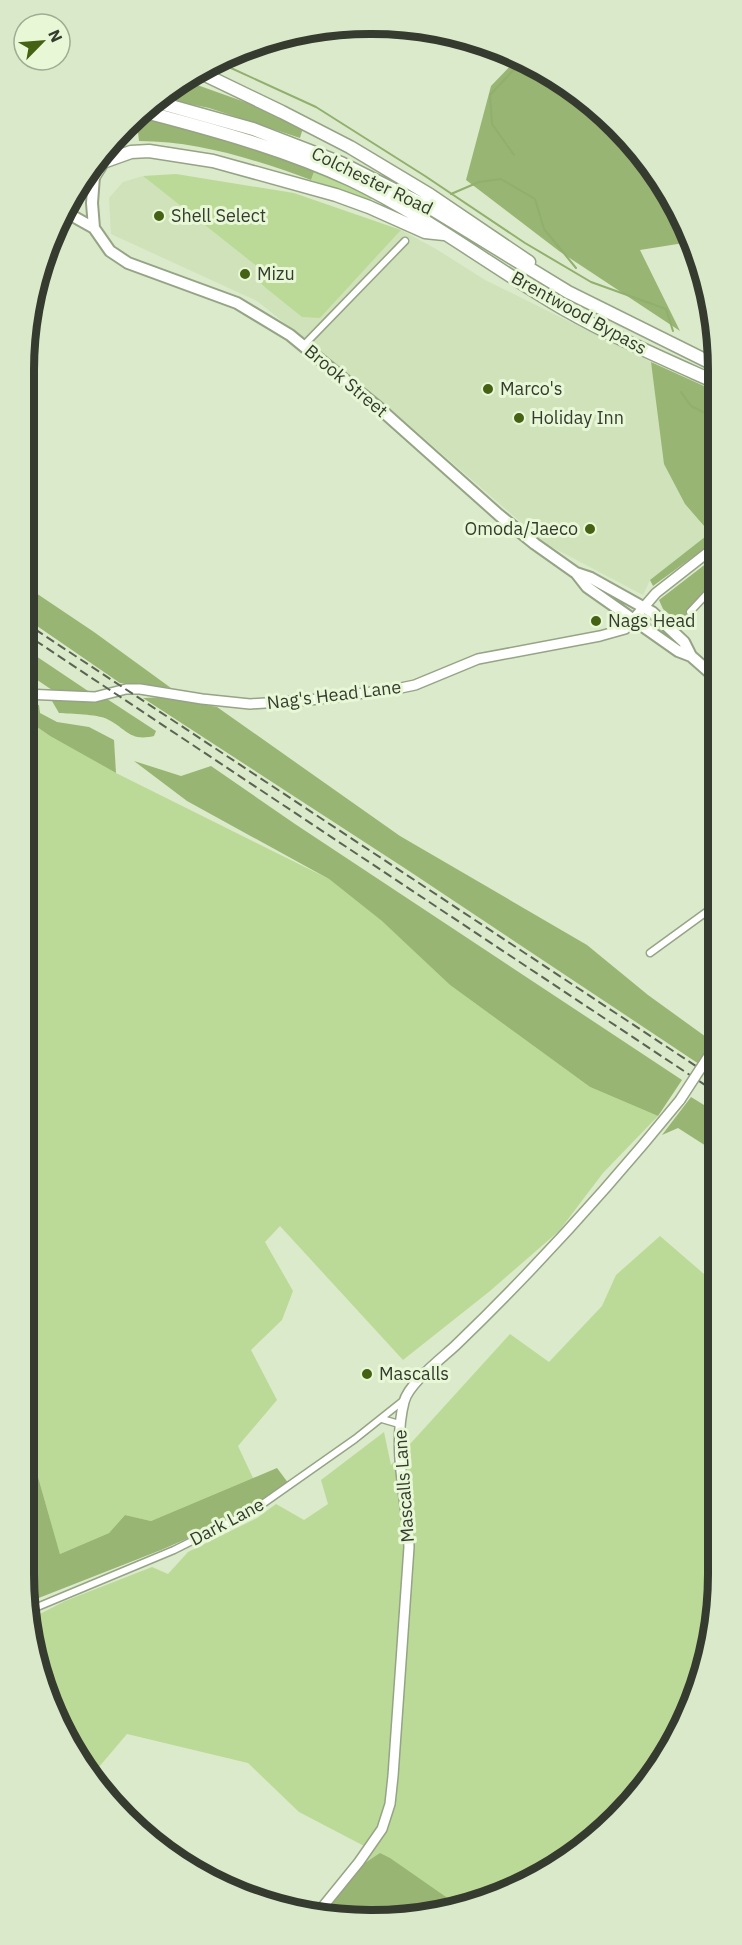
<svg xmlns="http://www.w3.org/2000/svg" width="742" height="1945" font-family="'IBM Plex Sans',sans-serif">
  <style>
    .built { fill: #cfe2ba }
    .green { fill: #bbda97 }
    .forest { fill: #98b573 }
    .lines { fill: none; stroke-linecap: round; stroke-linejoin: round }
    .stream { stroke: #91af6d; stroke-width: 2 }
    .street-casing { stroke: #95a485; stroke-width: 9 }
    .secondary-casing { stroke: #95a485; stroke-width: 12 }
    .primary-casing { stroke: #95a485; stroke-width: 14 }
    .highway-casing { stroke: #95a485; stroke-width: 15 }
    .street { stroke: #fff; stroke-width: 6 }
    .secondary { stroke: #fff; stroke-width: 9 }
    .primary { stroke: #fff; stroke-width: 10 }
    .highway { stroke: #fff; stroke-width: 12 }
    .rail { stroke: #5b6352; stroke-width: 2; stroke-dasharray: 9 4.5; stroke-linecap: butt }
    .secondary-bridge-casing { stroke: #95a485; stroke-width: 12; stroke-linecap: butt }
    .secondary-bridge { stroke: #fff; stroke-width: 9 }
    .poi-dot { fill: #456214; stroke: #e8f8d7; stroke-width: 2 }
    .labels { text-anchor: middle; stroke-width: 6; stroke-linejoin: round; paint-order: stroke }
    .street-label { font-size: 18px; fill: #353b2e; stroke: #e8f8d7 }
    .poi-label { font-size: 18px; fill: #353b2e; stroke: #e8f8d7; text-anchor: start }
    .rim { fill: none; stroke: #353b2e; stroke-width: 8 }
  </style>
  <rect width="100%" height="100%" fill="#dbeaca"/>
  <path class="built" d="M143 176 269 275 261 285 320 318 401 230 436 249 485 280 651 362 657 397 685 504 710 534 650 580 643 595 546 544 372 393 257 301 111 234 109 198 123 182Z"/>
  <path class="green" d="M315 169 373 198 370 200 311 180Z
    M176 174 294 193 401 230 320 318 302 317 261 284 268 275 143 176Z
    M24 718 50 736 116 773 329 879 385 923 450 985 590 1087 658 1116 603 1173 559 1231 490 1291 403 1360 280 1226 265 1242 293 1291 282 1320 251 1350 277 1400 238 1446 253 1478 151 1521 125 1515 109 1533 60 1554 24 1428Z
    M660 1236 704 1274 717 1259 718 1574 706 1664 646 1785 563 1863 439 1914 325 1918 368 1848 299 1812 248 1763 127 1734 93 1774 43 1686 32 1620 34 1617 65 1601 152 1567 168 1574 188 1552 257 1518 276 1504 304 1520 328 1504 321 1480 384 1432 391 1465 510 1334 549 1362 602 1306 616 1275Z"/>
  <path class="forest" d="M517 59 545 71 632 142 682 218 690 242 640 250 680 331 559 251 466 180 491 86Z
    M186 81 259 107 303 128 300 138 209 108 165 99Z
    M146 116 215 135 315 169 311 180C257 160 198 141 139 141L137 124Z
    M651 362 715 391 716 540 653 586 650 580 710 533 685 504 664 464Z
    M716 556V584L680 623 663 609 659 600Z
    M24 585 94 632 171 688 120 683 24 617Z
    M24 648 94 695 55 692 24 671Z
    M166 697 217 707 400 836 587 945 648 995 713 1042H717V1076L406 869 143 698Z
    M107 699 156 731 154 736C129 742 126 728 107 719 96 714 72 714 59 713L52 701Z
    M24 702 39 705 40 713 57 722 89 727 114 740 116 773 50 736 24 718Z
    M134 761 181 776 211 766 295 824 682 1080 658 1116 590 1087 450 985 382 921 329 879 187 801Z
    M691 1097 717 1113V1153L678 1128 662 1135Z
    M24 1428 60 1554 109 1533 125 1515 151 1521 277 1468 289 1484 255 1509 161 1550 31 1601 24 1574Z
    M380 1853 390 1858 459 1906 439 1914 325 1918 320 1916 362 1865Z"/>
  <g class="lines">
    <path class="stream" d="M220 63 316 107 425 176 525 243 591 282 666 309 673 331
      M514 155 492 124 490 95 522 61
      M451 194 479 182 501 179 535 199 544 229 576 268
      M681 392 691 406 715 418"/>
    <g class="street-casing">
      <path id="street" d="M304 345 405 241
        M690 612 716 584
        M650 953 716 905
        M382 1419 399 1424
        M30 1610 174 1550 254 1510 355 1439 404 1400"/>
    </g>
    <g class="secondary-casing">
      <path id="secondary" d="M24 694 95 697 126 689H140L202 699 250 704 310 700 396 689 415 685 478 659 600 636 625 629 656 593 716 546
        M710 1054 717 1045
        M316 1915 359 1862 382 1829 390 1804 393 1776 409 1547C407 1499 392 1449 404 1402 408 1384 442 1358 456 1345 536 1268 610 1186 680 1100"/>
    </g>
    <g class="primary-casing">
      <path id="primary" d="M94 176 92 203 94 228 110 251 128 263 237 303 290 335 379 408 499 515 535 544 576 573 587 587 678 651 691 656 716 678
        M69 214 94 228
        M576 573 591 578 652 612 684 642 691 656"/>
    </g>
    <g class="highway-casing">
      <path id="highway" d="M197 71 282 112 350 147 430 195 529 262
        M160 103 253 129 341 163 432 209 568 292 715 365
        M149 113C218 131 286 150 351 180 426 216 492 267 564 309 613 337 664 359 715 382
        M103 162 131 152 149 151 213 161 336 195 369 207 425 232 444 234
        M83 187 94 176 114 144"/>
    </g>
    <use href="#street" class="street"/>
    <use href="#secondary" class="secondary"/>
    <use href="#primary" class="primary"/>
    <use href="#highway" class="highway"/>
    <path class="rail" d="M24 622 717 1080
      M24 633 717 1093"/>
    <g class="secondary-bridge-casing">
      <path id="secondary-bridge" d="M680 1100 710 1054"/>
    </g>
    <use href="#secondary-bridge" class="secondary-bridge"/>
  </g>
  <g class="poi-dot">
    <circle cx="159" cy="216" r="6"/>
    <circle cx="245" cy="274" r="6"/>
    <circle cx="488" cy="389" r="6"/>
    <circle cx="519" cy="418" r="6"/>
    <circle cx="590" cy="529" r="6"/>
    <circle cx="596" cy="621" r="6"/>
    <circle cx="367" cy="1374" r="6"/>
  </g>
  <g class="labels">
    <g class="street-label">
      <text transform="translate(372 181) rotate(26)" y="6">Colchester Road</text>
      <text transform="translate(579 313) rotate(29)" y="6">Brentwood Bypass</text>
      <text transform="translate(346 381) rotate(40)" y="6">Brook Street</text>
      <text transform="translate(334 695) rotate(-7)" y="6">Nag's Head Lane</text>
      <text transform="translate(404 1486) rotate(-94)" y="6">Mascalls Lane</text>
      <text transform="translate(227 1522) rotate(-28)" y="6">Dark Lane</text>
    </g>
    <g class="poi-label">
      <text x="171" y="222">Shell Select</text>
      <text x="257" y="280">Mizu</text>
      <text x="500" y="395">Marco's</text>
      <text x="531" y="424">Holiday Inn</text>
      <text x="578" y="535" text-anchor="end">Omoda/Jaeco</text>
      <text x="608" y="627">Nags Head</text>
      <text x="379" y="1380">Mascalls</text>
    </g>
  </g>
  <path d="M0 0H742V1945H0ZM370 34H372A336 336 0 0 1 708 370V1574A336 336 0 0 1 372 1910H370A336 336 0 0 1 34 1574V370A336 336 0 0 1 370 34Z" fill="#dae9c9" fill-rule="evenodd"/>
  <path class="rim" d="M370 34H372A336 336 0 0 1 708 370V1574A336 336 0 0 1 372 1910H370A336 336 0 0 1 34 1574V370A336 336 0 0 1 370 34Z"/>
  <g transform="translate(42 42) rotate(65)"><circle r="28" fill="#e8f8d7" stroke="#a0ac93" stroke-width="1.5"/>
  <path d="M0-4.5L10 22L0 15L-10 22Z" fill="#456214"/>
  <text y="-9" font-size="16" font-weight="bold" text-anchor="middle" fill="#353b2e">N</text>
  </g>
</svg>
